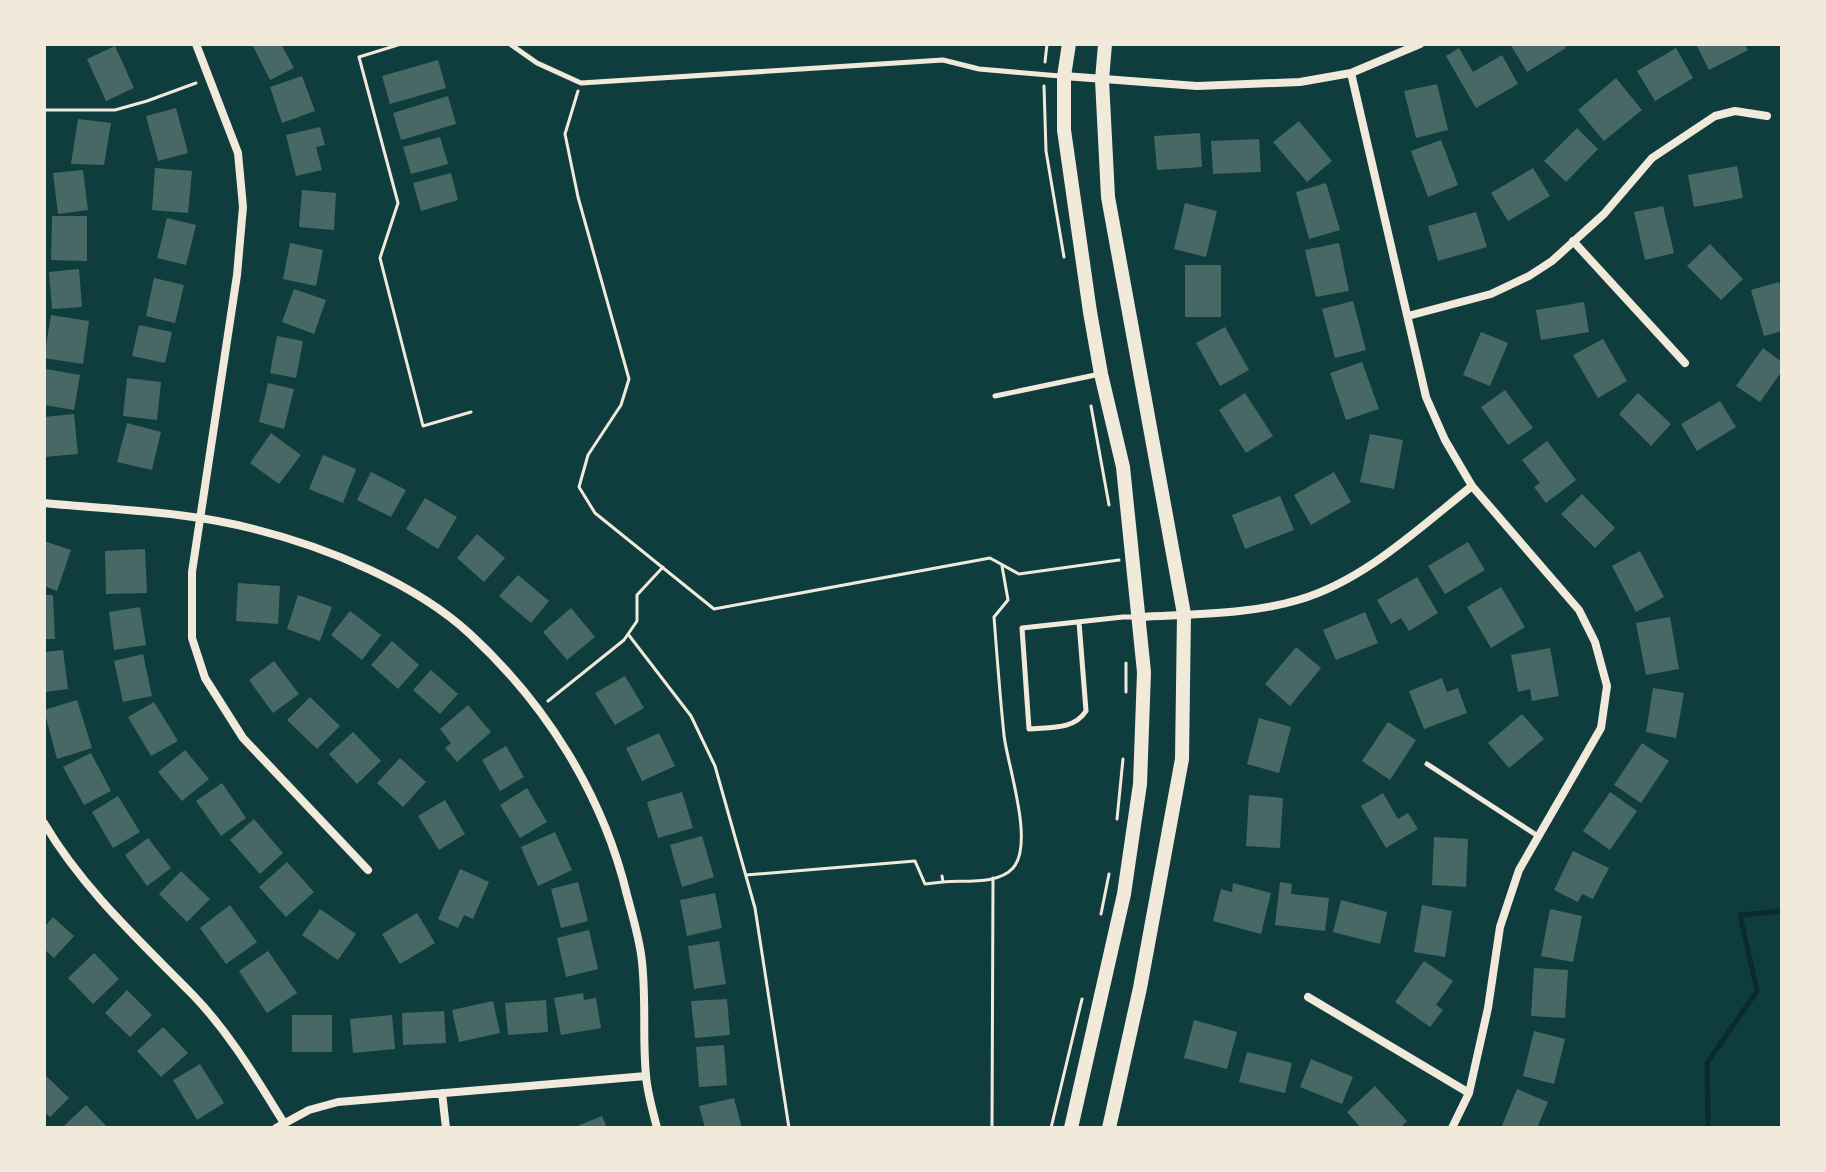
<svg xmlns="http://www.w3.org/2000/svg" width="1826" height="1172" font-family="Lato,sans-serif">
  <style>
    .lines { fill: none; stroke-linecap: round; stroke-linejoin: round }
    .stream { stroke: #0a2a2b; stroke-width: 5 }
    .building { fill: #486865 }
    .path { stroke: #f1e9da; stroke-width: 3 }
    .service { stroke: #f1e9da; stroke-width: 5 }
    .minor { stroke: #f1e9da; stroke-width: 8 }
    .secondary { stroke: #f1e9da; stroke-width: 14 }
  </style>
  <rect width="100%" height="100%" fill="#0f3d3e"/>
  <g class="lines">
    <path class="stream" d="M1708 1128 1707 1063 1757 991 1740 915 1782 911"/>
  </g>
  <path class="building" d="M252 44H281L294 68 270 80Z
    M1510 44H1564L1566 48 1527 72Z
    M1696 44H1744L1748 50 1709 70Z
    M115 46 134 88 106 101 87 59Z
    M1459 48 1473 72 1502 55 1518 84 1476 108 1446 56Z
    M1676 48 1693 78 1655 101 1637 71Z
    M438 60 446 88 390 104 382 76Z
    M302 76 315 111 282 123 270 87Z
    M1616 78 1642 110 1604 141 1578 110Z
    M1437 84 1448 130 1416 138 1404 91Z
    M448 96 456 124 401 140 393 113Z
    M176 108 188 153 158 161 146 116Z
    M78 119 111 123 104 165 71 164Z
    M1299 121 1332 161 1307 182 1273 142Z
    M320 127 325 145 316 147 322 170 296 176 286 135Z
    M1577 128 1598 149 1566 182 1544 161Z
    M1200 133 1202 167 1157 170 1154 136Z
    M440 137 448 164 411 174 403 147Z
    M1259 139 1261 172 1213 174 1211 141Z
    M1441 140 1458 185 1428 197 1411 151Z
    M1737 166 1743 198 1694 207 1688 175Z
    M155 168 192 171 188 213 152 210Z
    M1533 168 1550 196 1508 221 1491 193Z
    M83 170 88 210 58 214 53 173Z
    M451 173 458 200 421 211 413 183Z
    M1326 183 1340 230 1309 239 1296 192Z
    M302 190 336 193 334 230 299 227Z
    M1185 203 1217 211 1206 257 1174 249Z
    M1663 206 1674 253 1645 260 1634 212Z
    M1476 212 1487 247 1438 261 1428 226Z
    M52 216H87V261L51 260Z
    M167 218 196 225 186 265 157 258Z
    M290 243 323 250 316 286 283 279Z
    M1339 243 1349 291 1316 297 1305 250Z
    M1710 244 1743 279 1721 300 1687 266Z
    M1185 265H1221V317H1185Z
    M79 269 82 307 52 309 49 272Z
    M154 278 184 285 175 323 146 316Z
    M1779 282 1782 293V331L1764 336 1751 290Z
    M294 289 326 300 314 334 282 322Z
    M1353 301 1366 350 1335 358 1322 309Z
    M1584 302 1589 332 1541 340 1536 310Z
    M51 315 89 321 83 364 44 358Z
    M139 325 172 332 165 363 132 356Z
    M1225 327 1249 370 1220 386 1196 343Z
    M1481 332 1508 343 1490 386 1463 375Z
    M277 336 303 341 296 378 270 373Z
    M1603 339 1627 381 1598 398 1573 355Z
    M1763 348 1782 362V371L1760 402 1736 386Z
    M1362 362 1379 409 1346 420 1330 373Z
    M46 369 80 375 74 410 44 405Z
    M127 378 161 382 157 420 123 416Z
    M268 383 294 389 284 429 259 422Z
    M1505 390 1533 428 1508 445 1481 407Z
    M1245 393 1273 436 1246 453 1219 410Z
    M1638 393 1671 424 1651 446 1619 414Z
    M1720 401 1736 427 1697 451 1681 424Z
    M74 414 78 454 44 457V417Z
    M127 423 161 432 152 470 117 462Z
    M271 433 301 455 279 484 250 463Z
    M1370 434 1403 440 1394 489 1360 482Z
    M1547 441 1576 480 1546 503 1534 487 1540 483 1522 460Z
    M323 455 356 469 343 503 309 489Z
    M371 472 406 490 391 517 357 500Z
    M1334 472 1351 502 1311 525 1294 495Z
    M1582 494 1615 528 1595 548 1561 514Z
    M1280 496 1294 530 1245 549 1232 515Z
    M425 498 457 517 438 549 406 529Z
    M477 534 505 558 484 582 457 558Z
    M44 541 71 550 57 591 44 586Z
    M1468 542 1485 570 1445 594 1428 566Z
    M145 549 147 593 106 594 105 551Z
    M1640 551 1664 597 1636 612 1612 566Z
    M518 575 549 601 531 623 499 596Z
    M1417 577 1438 613 1409 631 1401 618 1391 624 1377 600Z
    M238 583 280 586 278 624 236 621Z
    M1501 587 1525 627 1491 648 1467 607Z
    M44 595H53L55 639H44Z
    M298 595 332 607 320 641 287 629Z
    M140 607 146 645 114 650 109 612Z
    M571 608 595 637 567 660 543 632Z
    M350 611 381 635 362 660 331 635Z
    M1365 612 1378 643 1336 660 1323 630Z
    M1670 617 1679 669 1646 675 1636 623Z
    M392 641 419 665 398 689 371 665Z
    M1296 647 1321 668 1290 706 1265 684Z
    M1550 648 1559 696 1532 701 1530 689 1518 692 1511 655Z
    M63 650 68 689 44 692V652Z
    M143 654 152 696 123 702 114 661Z
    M274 661 299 694 273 713 249 680Z
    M431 670 458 694 440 714 413 690Z
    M625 676 644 708 615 725 595 693Z
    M1442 678 1447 692 1458 688 1467 713 1424 729 1409 691Z
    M1653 688 1684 693 1676 738 1646 732Z
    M310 697 340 726 317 749 287 720Z
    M77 700 92 748 57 759 44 710Z
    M154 702 178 741 151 756 128 717Z
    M468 705 491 732 457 762 445 748 451 743 440 729Z
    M1522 714 1544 739 1509 768 1488 743Z
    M1259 718 1291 727 1279 773 1247 764Z
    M1388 722 1416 740 1390 780 1362 761Z
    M353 732 381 761 357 784 329 754Z
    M659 733 675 766 642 781 626 748Z
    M1642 743 1669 761 1641 803 1614 785Z
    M506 746 524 777 500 791 482 760Z
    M185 750 209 779 182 801 158 772Z
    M91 753 111 791 84 805 63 767Z
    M400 758 426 782 403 807 377 783Z
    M222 783 246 818 221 836 196 801Z
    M527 788 547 822 520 838 500 805Z
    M682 792 693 828 658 838 647 802Z
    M1610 792 1637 811 1610 850 1583 831Z
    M1383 793 1398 819 1408 813 1418 829 1386 848 1361 806Z
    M1249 795 1283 798 1280 848 1246 846Z
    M118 796 140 832 113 848 92 812Z
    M445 800 465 834 439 850 418 816Z
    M254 819 283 853 260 874 230 840Z
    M555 832 572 870 538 886 521 847Z
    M702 836 714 877 682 887 670 845Z
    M1434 837 1468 839 1466 887 1432 885Z
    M148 838 171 868 147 886 125 855Z
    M1573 851 1609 868 1593 899 1582 894 1578 902 1554 890Z
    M287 862 314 892 286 917 259 887Z
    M460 869 489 882 473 919 464 915 458 928 438 919Z
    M181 871 210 899 187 922 159 894Z
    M578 882 588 921 561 928 551 889Z
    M1280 882 1292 884 1291 894 1329 898 1325 931 1275 925Z
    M1233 883 1271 893 1261 934 1213 921 1221 889 1232 892Z
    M715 893 722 928 687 936 680 900Z
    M1341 900 1387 912 1380 944 1333 932Z
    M230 905 257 942 226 964 200 928Z
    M1422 905 1452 911 1445 957 1414 952Z
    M320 909 356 934 338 960 302 935Z
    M1550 909 1582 916 1573 962 1541 956Z
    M417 913 435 943 400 964 382 934Z
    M53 917 74 936 54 958 44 949V927Z
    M589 930 598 969 566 977 557 938Z
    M719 941 726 984 694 989 688 946Z
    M268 951 297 993 267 1013 239 971Z
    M94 953 119 979 93 1004 68 978Z
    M1424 961 1453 981 1436 1005 1443 1010 1430 1027 1395 1002Z
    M1534 968 1568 970 1565 1018 1531 1016Z
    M127 990 152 1015 130 1037 105 1013Z
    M583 993 584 1000 596 998 601 1028 561 1035 554 998Z
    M727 999 730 1035 695 1038 691 1001Z
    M546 1000 548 1032 508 1035 505 1003Z
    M493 1001 500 1033 459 1042 452 1010Z
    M444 1011 446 1043 403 1045 402 1013Z
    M292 1015H332V1052H292Z
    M392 1015 395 1049 353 1053 350 1019Z
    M1194 1020 1237 1032 1227 1069 1184 1058Z
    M163 1027 188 1053 161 1077 137 1051Z
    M1534 1031 1565 1039 1554 1084 1523 1076Z
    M724 1045 727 1085 699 1087 696 1047Z
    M1247 1052 1292 1063 1285 1093 1239 1082Z
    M1311 1059 1353 1077 1342 1104 1300 1087Z
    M200 1064 224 1103 197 1120 173 1080Z
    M44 1074 69 1098 50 1117 44 1111Z
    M1375 1086 1407 1121 1400 1128H1361L1347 1112Z
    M1517 1089 1548 1102 1537 1128H1501Z
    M734 1098 742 1128H705L699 1106Z
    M86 1105 108 1128H66L64 1126Z
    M602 1116 607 1128H572Z"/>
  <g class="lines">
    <path class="path" d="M401 44 359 57 398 203 380 258 423 426 471 412
      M1045 62 1047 44
      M1044 86 1046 151 1064 257
      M578 91 565 134 578 197 629 379 621 405 588 455 579 487 595 513 714 609 990 558 1019 574 1119 560
      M44 110H115L147 101 196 83
      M1091 406 1109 505
      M628 634 691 716 715 766 755 908 789 1128
      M1126 663V692
      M548 701 624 640 637 621V595L663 567
      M1117 819 1123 759
      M746 875 915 861 925 884 943 882
      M942 876 943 882C964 880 998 885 1013 868 1035 843 1007 764 1004 735 1000 696 997 657 994 617L1008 600 1002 566
      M1101 914 1109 874
      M992 1128 993 878
      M1051 1128 1082 999"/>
    <path class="service" d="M510 44 537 63 581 83 943 60 979 69 1060 76
      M995 396 1100 374
      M1079 622 1086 711C1074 730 1050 727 1029 729L1022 628 1123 617H1138
      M1427 764 1538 836"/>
    <path class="minor" d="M196 44 238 153 243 207 237 275 192 572V638L205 678 243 738 368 870
      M1351 73 1426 397 1445 440 1472 486 1579 610 1595 642 1607 686 1601 728 1519 870 1500 927 1488 1008 1469 1093 1452 1128
      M1064 76 1197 86 1300 82 1351 73 1420 44
      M1573 241 1685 363
      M1408 316 1491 294 1529 276 1552 261 1604 214 1652 158 1715 116 1735 111 1767 116
      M44 503C113 510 187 511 254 529 326 547 415 583 470 634 546 704 603 795 627 895 632 914 638 934 641 954 647 994 642 1035 646 1075 647 1092 653 1111 657 1128
      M1139 617C1191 614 1247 615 1298 600 1364 581 1419 528 1472 486
      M44 823C83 889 139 940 192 994 229 1032 256 1078 284 1123
      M1308 997 1469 1093
      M442 1093 446 1128
      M276 1128 309 1110 338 1102 646 1076"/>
    <path class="secondary" d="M1069 44 1064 76V130L1090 312 1101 374 1123 467 1144 672 1140 784 1124 894 1071 1128
      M1105 44 1102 80 1108 197 1184 614 1182 759 1140 988 1109 1128"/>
  </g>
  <rect width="1826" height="1172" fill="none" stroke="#f1e9da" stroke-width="92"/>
</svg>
